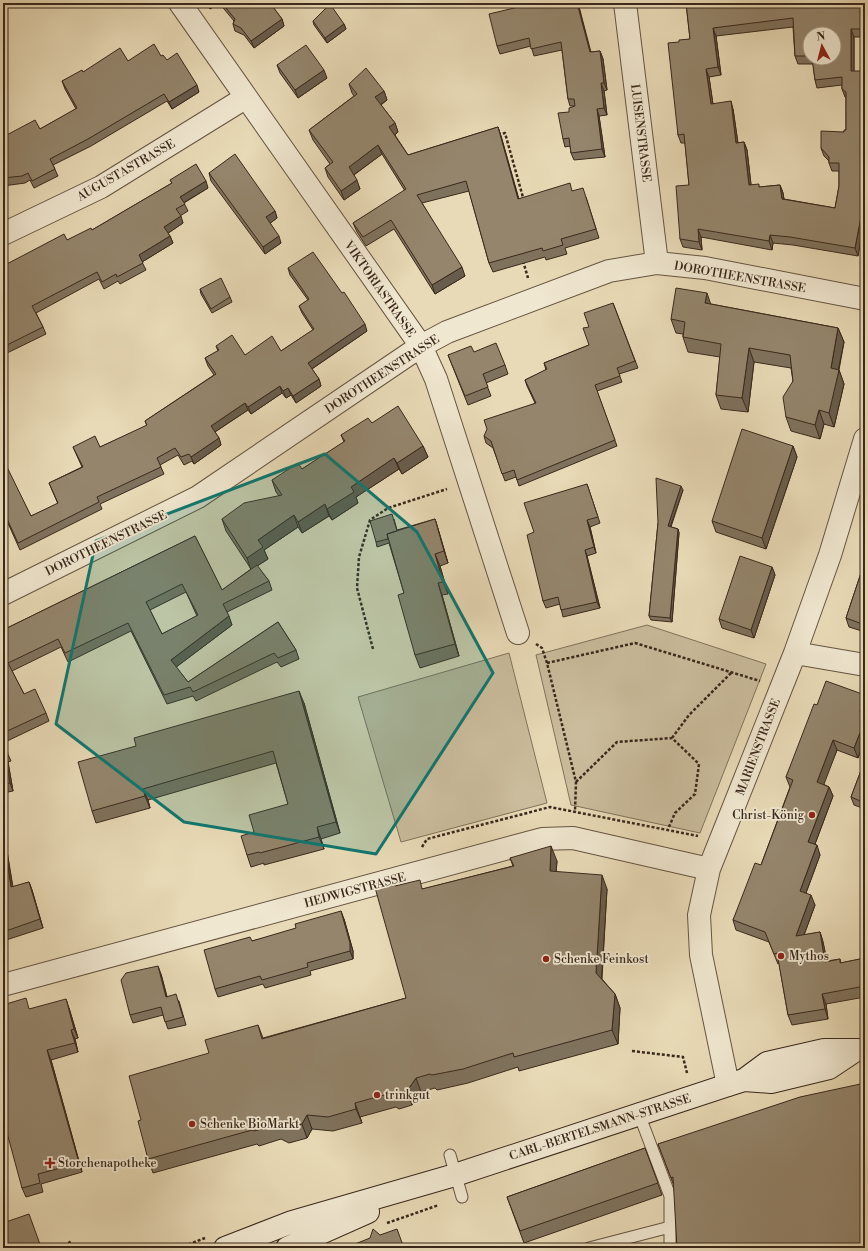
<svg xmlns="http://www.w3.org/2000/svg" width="868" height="1251" font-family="'Libre Bodoni',serif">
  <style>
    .green { fill: #cabc9c; stroke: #82725c }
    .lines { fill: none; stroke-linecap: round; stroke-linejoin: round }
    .lane-casing { stroke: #665442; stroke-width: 13 }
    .street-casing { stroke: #665442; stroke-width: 24 }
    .secondary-casing { stroke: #3a281c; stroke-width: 24 }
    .path { stroke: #3a281c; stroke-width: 2.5; stroke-dasharray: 3 2; stroke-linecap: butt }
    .lane { stroke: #f0e7d0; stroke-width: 11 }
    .street { stroke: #f0e7d0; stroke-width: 22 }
    .secondary { stroke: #f0e7d0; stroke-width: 22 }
    .wall { fill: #7f725d; stroke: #3a281c; fill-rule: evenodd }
    .shaded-wall { fill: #685d4c; stroke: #3a281c }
    .building { fill: #94856c; stroke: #3a281c; fill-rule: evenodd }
    .marked { fill: #0f766e; fill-opacity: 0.2; stroke: #0f766e; stroke-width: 3; stroke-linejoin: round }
    .poi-dot { fill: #8f2418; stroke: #f0e7d0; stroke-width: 1.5 }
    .labels { text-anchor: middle; stroke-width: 3.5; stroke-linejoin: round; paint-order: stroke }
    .street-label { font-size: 12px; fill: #3a281c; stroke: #f0e7d0 }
    .poi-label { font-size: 12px; fill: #3a281c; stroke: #f0e7d0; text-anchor: start }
  </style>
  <rect width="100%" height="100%" fill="#e8dab6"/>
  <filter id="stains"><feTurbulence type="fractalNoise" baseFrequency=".005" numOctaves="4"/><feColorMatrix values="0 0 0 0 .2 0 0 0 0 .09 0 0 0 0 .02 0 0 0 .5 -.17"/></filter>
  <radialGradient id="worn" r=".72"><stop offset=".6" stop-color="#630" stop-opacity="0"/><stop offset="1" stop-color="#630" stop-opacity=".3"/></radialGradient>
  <path class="green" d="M647 625 766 664 700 833 571 805 536 655Z
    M509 653 547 803 401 842 358 697Z"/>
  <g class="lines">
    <g class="lane-casing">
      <path id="lane" d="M639 1114 670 1196V1248
        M450 1155 462 1197
        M589 1248 670 1227"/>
    </g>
    <g class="street-casing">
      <path id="street" d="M180 3 421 346 436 379 518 633
        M625 3 657 263
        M3 234 101 187 245 98
        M3 594 198 497 421 346 447 332 609 271 657 263 705 268 865 299
        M795 653 865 665
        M3 985 542 839 573 838 709 869
        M728 1085 701 955 699 915 709 869 795 653 830 555 865 439"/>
    </g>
    <g class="secondary-casing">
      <path id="secondary" d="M744 1080 767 1063 824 1050H858
        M225 1248 292 1222 455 1175 728 1085 744 1080 771 1082 829 1068 856 1050
        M287 1248 368 1212"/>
    </g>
    <path class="path" d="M498 135 505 133 524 201
      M523 261 528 278
      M536 644 542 648 547 663 576 782 575 812
      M373 649 357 588 359 557 370 520 388 508 447 489
      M547 663 635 643 760 681
      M672 738 689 715 732 672
      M576 782 617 742 672 738 699 764 695 794 675 813 668 829
      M422 847 427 839 550 807 698 836
      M632 1051 683 1057 687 1073
      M387 1223 439 1205
      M66 1248 71 1240
      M179 1248 205 1238"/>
    <use href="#lane" class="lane"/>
    <use href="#street" class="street"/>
    <use href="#secondary" class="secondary"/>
  </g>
  <path class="wall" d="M205 3H219L210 9Z
    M219 3H270L282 19 284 26 254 48 244 35 235 31 233 24 234 21Z
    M535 3H578L591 52 600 51 603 59 607 90 604 91 607 115 599 116 605 157 574 160 571 153 570 146 565 147 563 139 569 112 574 106H570L568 99 562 50 534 56 531 46 500 54 497 46Z
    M686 3H865V37H854V71L858 256 793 245 773 243 772 250 701 237 702 250 683 247 680 239 689 185 685 143H681L678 135 679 42 690 39ZM793 27 795 56 798 64H813L815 80 817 88 842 85V89L845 97 846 98V130L821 148 824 156 829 161V163L832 171H839V186L835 208 784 199 783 193 780 185 760 187 751 185 747 150 744 142 738 143 733 109 713 104 709 77 721 75 716 36ZM810 34 834 58H810Z
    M313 21 344 24 346 29 327 43 314 25Z
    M161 56 167 60 199 92 172 109 167 101 91 146 53 165 58 176 34 188 30 180 25 183 3 186V137L40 129 76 109 65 89 62 81 83 72 128 61Z
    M277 65 327 78 298 98 280 73Z
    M349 84 384 91 387 100 381 105 395 123 398 132 395 135 408 155 498 127 501 136 519 199 573 191 586 197 599 238 565 248 567 254 546 260 545 257 493 272 489 263 469 191 422 203 465 276 435 294 394 229 366 246 357 232 353 223 405 191 382 154 354 175 360 189 344 200 328 177 325 168 330 164 313 140 309 130 354 96 352 93Z
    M209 173 275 211 277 218 270 223 281 243 265 254 211 181Z
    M170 180 208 188 184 203 188 211 180 216 183 223 168 233 170 236 173 243 142 262 146 270 120 284 118 281 104 289 99 279 36 313 43 327 46 334 3 355V266L92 230 172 183Z
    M288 268 367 331 312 369 319 379 321 386 296 403 291 395 286 398 282 393 251 414 248 410 215 432 219 438 221 445 194 464 192 461 184 465 178 455 160 465 164 474 100 504 102 509 20 550 3 512V466L31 516 58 504 49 483 82 467 73 447H100L147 426 145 421 214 375 208 366 205 358 218 351 216 346 245 355 281 351 313 330 302 313 299 306 308 300 290 275Z
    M200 289 230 297 232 302 212 313 201 294Z
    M613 303 638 368 619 374 622 382 597 391 617 446 519 486 516 477 505 481 493 448 486 443 484 436 535 403 527 386 525 380 546 370 544 363 589 345V327Z
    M711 304 838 328 844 342 839 370 844 384 834 427 824 424 820 439 791 431 786 417 793 381 791 368 754 362 748 412 721 409 716 395 720 357 688 352 683 337V334L676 333 671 319Z
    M474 352 505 365 508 374 486 383 491 396 468 405 448 355Z
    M372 423 423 446 428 457 402 474 399 469 356 497 358 503 332 520 329 516 302 533 298 527 264 550 268 559 257 566 269 581 272 590 227 612 232 625 176 667 188 682 278 622 296 650 299 659 281 667 277 662 196 701 193 696 167 704 131 631 68 662 61 647 12 671 24 694 46 713 49 721 3 743V630L195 536 222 590 251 569 226 531 222 519 279 496 276 492 272 480 302 469 344 442 341 435ZM186 592 197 616 162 634 150 610Z
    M793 446 797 457 766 549 716 532 712 521Z
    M587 484 600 523 590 527 596 553 587 556 600 608 563 617 560 604 546 608 543 601 534 532Z
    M683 490 671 527 678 529 679 533 672 622 651 620 649 616 658 523Z
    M394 519 397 530 435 519 439 532 448 563 440 566 448 594 442 595 459 656 420 668 415 655 404 593 389 543 377 547 376 542Z
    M865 561V632L849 627 846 618Z
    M772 567 775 575 754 638 722 628 719 619Z
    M865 695V739L858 758 837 750 823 784 829 787 833 796 815 844 820 855 806 893 815 905 804 935 820 932 823 942 827 961 840 959 841 963 865 958V997L826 1004 828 1019 792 1025 788 1015 779 963 778 964 769 942 736 930 733 920 761 865 790 787 786 777 817 705Z
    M304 703 340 833 321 839 324 849 264 865V863L251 867 247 855 254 832 288 804 276 763 148 800 150 808 96 823 92 811Z
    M3 743 11 761 8 762 13 791 3 793Z
    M865 760V809L854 805 851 797Z
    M3 832 5 839 13 887 29 882 32 890 43 928 3 941Z
    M510 858 557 861 556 872 607 889 602 979 615 994 620 1008 618 1044 519 1071 518 1067 468 1083 437 1090 435 1088 421 1092 412 1105 399 1109 396 1107 360 1117 362 1123 333 1131 312 1129 307 1138 289 1143 281 1139 259 1146 257 1144 153 1173 148 1159 141 1120 258 1025 263 1038 406 998 393 879 396 886 423 889 513 866Z
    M344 919 353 951V959L310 971 311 975 265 988 263 984 218 997 215 989 252 941Z
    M161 974 167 997 179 1001 186 1025 168 1029 163 1015 133 1023 130 1015Z
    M69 1008 78 1038 75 1039 78 1052 51 1060 82 1172 41 1184 43 1192 26 1197 22 1188 30 1009Z
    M865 1083 674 1186 658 1144Z
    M645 1148 662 1195 524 1243 507 1197Z"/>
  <path class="shaded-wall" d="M208 3H219L210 9Z
    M577 3H578L592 60 590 52Z
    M282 19 284 26 254 48 251 41Z
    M344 24 346 29 327 43 325 38Z
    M713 28 716 36 721 75 718 67Z
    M851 29 854 37V79L851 71Z
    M600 51 603 59 607 90 604 83Z
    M706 69 709 77 714 112 711 104Z
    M324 70 327 78 298 98 295 90Z
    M601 83 604 91 607 115 604 108Z
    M197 85 199 92 172 109 169 102Z
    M384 91 387 100 378 106 375 97Z
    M731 101 733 109 739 151 736 143Z
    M597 109 599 116 605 157 602 149Z
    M395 123 398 132 393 136 389 127Z
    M498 127 501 136 521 208 518 199Z
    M744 142 747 150 752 193 749 185Z
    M378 145 382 154 352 176 349 167Z
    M357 180 360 189 344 200 341 191Z
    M206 181 208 188 183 203 180 197Z
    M780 185 783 193 785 207 782 199Z
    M865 196V220L858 256 855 248Z
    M275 211 277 218 268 225 266 217Z
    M181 216 183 223 167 234 164 227Z
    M698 229 701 237 702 250 699 242Z
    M770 235 773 243 772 250 769 241Z
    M170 236 173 243 142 262 139 255Z
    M279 236 281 243 265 254 263 247Z
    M462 267 465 276 435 294 432 285Z
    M707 293 712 308 705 303Z
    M365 324 367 331 310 370 308 363Z
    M838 328 844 342 836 381 839 370 844 384 834 427 829 413 831 368Z
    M749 348 754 362 748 412 742 398Z
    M319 379 321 386 296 403 293 396Z
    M280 386 282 393 251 414 248 407Z
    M288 388 291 395 286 398 283 391Z
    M245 403 248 410 213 433 211 426Z
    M819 410 824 424 820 439 815 425Z
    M219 438 221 445 194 464 191 457Z
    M423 446 428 457 402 474 397 463Z
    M793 446 797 457 766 549 762 538Z
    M394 458 399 469 356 497 358 503 332 520 327 509 351 487Z
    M681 486 683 490 669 530 668 526Z
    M325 504 329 516 302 533 298 522Z
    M294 515 298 527 264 550 268 559 251 570 247 558 258 540Z
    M435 519 439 532 448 563 444 551Z
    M587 520 590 527 596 553 594 547Z
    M678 529 679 533 672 622 670 618Z
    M585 550 587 556 600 608 597 602Z
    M435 554 440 566 448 594 443 582Z
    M772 567 775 575 754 638 751 630Z
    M438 583 442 595 459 656 455 644Z
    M229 616 232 625 175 668 171 660Z
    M299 691 304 703 340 833 336 822Z
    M865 698V717L860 712Z
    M865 720V739L858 758 854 748Z
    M833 740 837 750 821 792 817 782Z
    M5 753 8 762 13 791 10 783Z
    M829 787 833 796 812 852 808 842Z
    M143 789 148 800 150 808 145 796Z
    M317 827 321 839 324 849 319 837Z
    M3 832 5 839 14 896 11 887Z
    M817 845 820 855 803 901 800 891Z
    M551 846 557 861 555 886 550 871Z
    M602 875 607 889 601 987 596 973Z
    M29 882 32 890 43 928 40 919Z
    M811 895 815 905 800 946 796 936Z
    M341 911 344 919 353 951V959L350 951Z
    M820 932 823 942 829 972 825 962Z
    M158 966 161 974 169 1004 166 997Z
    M615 994 620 1008 618 1044 612 1030Z
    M822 994 826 1004 828 1019 825 1009Z
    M66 999 69 1008 78 1038 74 1029Z
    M71 1030 75 1039 78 1052 75 1043Z
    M47 1050 51 1060 82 1172 79 1163Z
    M416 1078 421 1092 412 1105 407 1091Z
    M355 1103 360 1117 362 1123 356 1109Z
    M307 1115 312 1129 307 1138 302 1124Z"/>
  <path class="building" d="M222 3H270L282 19 251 41 241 28 233 24 235 19Z
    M535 3H577L590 52 600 51 604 83H601L604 108 597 109 602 149 571 153 569 138 563 139 558 113 569 112V108L575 106 574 99H568L561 42 531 49 529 38 497 46 489 14Z
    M686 3H865V29H851V71H865V196L855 248 790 237 770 235 769 241 698 229 699 242 680 239 676 186 689 185 684 134 678 135 668 43 679 42V40L690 39ZM793 18 795 56H810V34H834V58H812L815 80 842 77V89L846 92V130H844V132L821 131V148L829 157V163H839V186L835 208 782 199 780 185 759 187V184L749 185 744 142 736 143 731 101 711 104 706 69 718 67 713 28Z
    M330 4 344 24 325 38 313 21Z
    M154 44 161 56 163 55 167 60 177 53 197 85 169 102 164 94 88 139 50 159 55 169 32 181 28 173 22 176 3 178V137L35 120 40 129 77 108 62 81 82 70 83 72 120 48 128 61Z
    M306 45 324 70 295 90 277 65Z
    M366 68 384 91 375 97 395 123 389 127 408 155 498 127 518 199 570 183 572 191 583 188 596 229 561 239 563 245 543 251 542 248 489 263 466 181 417 195 462 267 432 285 391 220 363 237 353 223 406 189 378 145 349 167 357 180 341 191 325 168 333 162 309 130 357 94 349 84Z
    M235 154 275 211 266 217 279 236 263 247 209 173Z
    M196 164 206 181 180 197 185 204 176 209 181 216 164 227 170 236 139 255 143 263 117 277 116 274 102 282 97 272 32 306 43 327 3 347V266L64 234 67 240 91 228 92 230 172 183 170 180Z
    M313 252 342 293 344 292 365 324 308 363 319 379 293 396 288 388 283 391 280 386 248 407 245 403 211 426 219 438 191 457 189 454 181 457 175 448 157 458 161 467 97 497 99 502 18 543 3 510V466L6 465 31 516 58 503 49 483 83 467 73 447 95 436 100 447 147 425 145 421 216 374 205 358 219 350 216 346 232 335 245 355 272 336 281 351 314 329 299 306 309 299 288 268Z
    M221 278 230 297 211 309 200 289Z
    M676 288 707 293 705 303 838 328 831 368 839 370 829 413 819 410 815 425 786 417 783 397 793 381 790 355 749 348 742 398 716 395 721 344 683 337 685 322 671 319Z
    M613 303 635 361 617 368 620 376 595 385 615 440 517 480 514 470 502 474 491 441 484 436 487 429 484 420 536 403 525 380 547 369 544 363 589 345 583 328 589 327 584 313Z
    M496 343 505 365 483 374 488 387 465 396 448 355 471 346 474 352Z
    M398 406 423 446 397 463 394 458 351 487 354 492 327 509 325 504 298 522 294 515 258 540 263 547 247 558 222 519 244 503 282 495 272 480 298 463 302 469 345 441 341 435 368 418 372 423Z
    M742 429 793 446 762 538 712 521Z
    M656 478 681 486 668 526 678 529 670 618 649 616 658 523Z
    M587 484 598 517 587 520 594 547 585 550 597 602 561 610 558 597 543 601 527 535 534 532 524 503Z
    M392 514 397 531 387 534 388 539 376 542 370 521Z
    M435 519 444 551 435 554 443 582 438 583 455 644 415 655 398 595 404 593 387 534Z
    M195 536 222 590 257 565 269 581 223 604 229 616 171 660 188 682 278 622 296 650 278 658 274 653 193 692 190 687 164 695 128 623 65 653 58 639 8 663 24 694 35 689 46 713 3 733V630ZM182 584 198 615 162 634 146 602Z
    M740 556 772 567 751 630 719 619Z
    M865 561V625L846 618Z
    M826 681 865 695V698L860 712 865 713V720L854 748 833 740 817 782 829 787 808 842 817 845 800 891 811 895 796 936 820 932 825 962 840 959V963L865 958V986L822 994 825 1009 788 1015 777 953 774 954 765 932 733 920 755 863 761 865 793 780 786 777 814 704 817 705Z
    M299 691 336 822 317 827 319 837 260 853 259 852 247 855 241 836 254 832 249 815 288 804 273 751 143 789 145 796 92 811 78 762 136 746 134 738Z
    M3 743 8 753H5L10 783 3 784Z
    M865 760V803L851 797Z
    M3 835 11 887 29 882 40 919 3 932Z
    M551 846 550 871 602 875 596 973 615 994 612 1030 514 1057 513 1053 463 1069 432 1075 430 1074 416 1078 407 1091 393 1095 391 1093 355 1103 356 1109 328 1117 307 1115 302 1124 284 1129 276 1125 254 1131 252 1130 148 1159 138 1121 141 1120 129 1076 209 1053 205 1040 258 1025 262 1039 406 998 374 884 393 879 395 886 420 880 422 889 514 866 510 858Z
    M341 911 350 943V951L307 963 308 967 262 980 260 976 215 989 204 950 250 937 252 941 296 928 295 924Z
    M158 966 166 997 176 994 183 1017 165 1022 161 1007 130 1015 121 980 126 973Z
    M26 998 29 1009 66 999 74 1029 71 1030 75 1043 47 1050 79 1163 38 1174 40 1183 22 1188 3 1118V1005Z
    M865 1083V1248H677L673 1177 671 1178 658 1144 800 1097Z
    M645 1148 658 1183 520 1231 507 1197Z
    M29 1214 41 1247 38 1248H3V1223Z
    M373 1229 380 1235 397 1229 404 1248H355H356L355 1244 370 1238Z"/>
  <path class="marked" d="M325 454 417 532 493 673 376 854 184 822 56 724 96 541Z"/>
  <g class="poi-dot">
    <circle cx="812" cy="815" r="4"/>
    <circle cx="781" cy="956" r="4"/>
    <circle cx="546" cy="959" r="4"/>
    <circle cx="377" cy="1095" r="4"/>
    <circle cx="192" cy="1124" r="4"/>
    <path d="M48 1157h4v4h4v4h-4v4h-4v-4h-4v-4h4z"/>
  </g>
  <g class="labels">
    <g class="street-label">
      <text transform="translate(641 133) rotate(83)" y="4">LUISENSTRASSE</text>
      <text transform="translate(126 170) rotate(-30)" y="4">AUGUSTASTRASSE</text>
      <text transform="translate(740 277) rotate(10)" y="4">DOROTHEENSTRASSE</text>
      <text transform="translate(380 289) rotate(55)" y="4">VIKTORIASTRASSE</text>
      <text transform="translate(382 374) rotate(-33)" y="4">DOROTHEENSTRASSE</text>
      <text transform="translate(106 543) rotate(-26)" y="4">DOROTHEENSTRASSE</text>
      <text transform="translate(758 747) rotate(-69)" y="4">MARIENSTRASSE</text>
      <text transform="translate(355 890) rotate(-15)" y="4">HEDWIGSTRASSE</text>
      <text transform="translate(600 1127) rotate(-18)" y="4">CARL-BERTELSMANN-STRASSE</text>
    </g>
    <g class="poi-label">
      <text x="804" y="819" text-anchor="end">Christ-König</text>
      <text x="789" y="960">Mythos</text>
      <text x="554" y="963">Schenke Feinkost</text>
      <text x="385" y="1099">trinkgut</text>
      <text x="200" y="1128">Schenke BioMarkt</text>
      <text x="58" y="1167">Storchenapotheke</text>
    </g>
  </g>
  <rect width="868" height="1251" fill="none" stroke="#e8dab6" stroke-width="16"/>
  <rect x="4" y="4" width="860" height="1243" fill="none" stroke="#3a281c" stroke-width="2"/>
  <rect x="8" y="8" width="852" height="1235" fill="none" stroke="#3a281c"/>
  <g transform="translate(822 46) rotate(353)"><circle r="19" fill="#f0e7d0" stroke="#a79b88"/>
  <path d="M0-3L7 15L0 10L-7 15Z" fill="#8f2418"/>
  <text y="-6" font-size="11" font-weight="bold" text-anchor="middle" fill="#3a281c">N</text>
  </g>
  <rect width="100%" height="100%" filter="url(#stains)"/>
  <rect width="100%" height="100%" fill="url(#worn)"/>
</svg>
